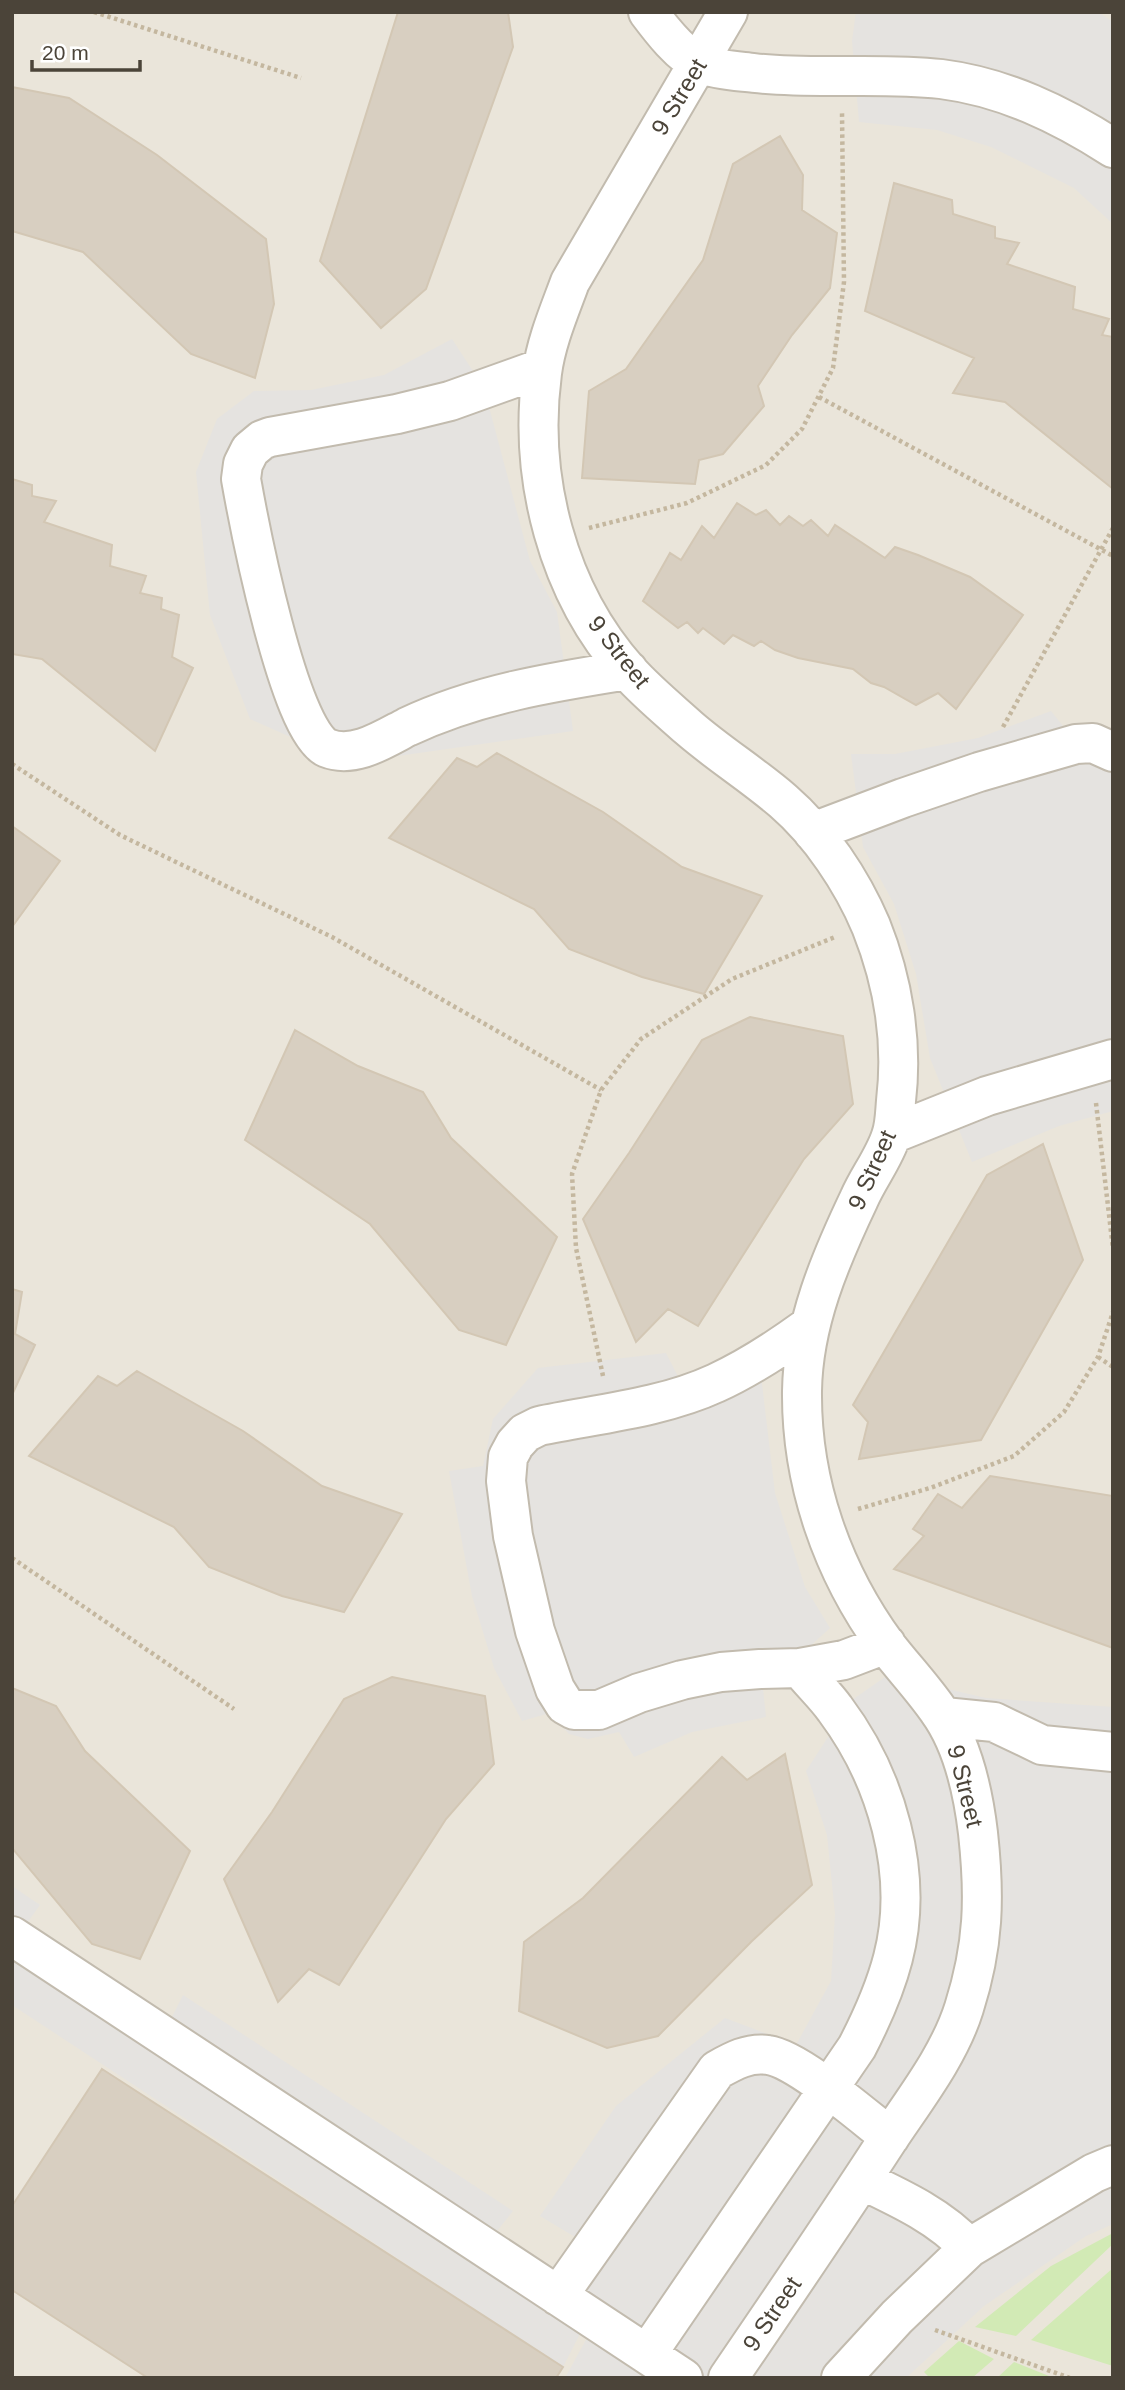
<svg xmlns="http://www.w3.org/2000/svg" width="1125" height="2390" font-family="Arial,sans-serif">
  <style>
    .residential { fill: #eae5da }
    .green { fill: #d2eab5 }
    .parking { fill: #e5e3e0 }
    .building { fill: #d8cfc1; stroke: #d3c7b4; stroke-width: 2 }
    .lines { fill: none; stroke-linecap: round; stroke-linejoin: round }
    .minor-casing { stroke: #c2bbae; stroke-width: 42 }
    .path { stroke: #c4b79f; stroke-width: 4.5; stroke-dasharray: 3.5 3.5; stroke-linecap: butt }
    .minor { stroke: #fff; stroke-width: 38 }
    .labels { text-anchor: middle; stroke-width: 6; stroke-linejoin: round; paint-order: stroke }
    .street-label { font-size: 24px; fill: #4b4439; stroke: #fff }
  </style>
  <rect width="100%" height="100%" fill="#f6f3ec"/>
  <path class="residential" d="M12 12H1113V2378H12Z"/>
  <path class="green" d="M1113 2233V2244L1016 2336 975 2327 1051 2266Z
    M1113 2268V2366L1031 2340Z
    M959 2341 994 2359 972 2378H930L924 2372Z
    M1014 2362 1054 2378H997Z"/>
  <path class="parking" d="M856 12H1098L1113 22V224L1074 188 991 147 937 130 859 122 852 41Z
    M452 339 484 388 530 561 557 612 573 731 349 763 250 719 210 615 196 472 217 419 254 391 311 390 384 375Z
    M1051 711 1067 731 1113 732V1111L1059 1126 972 1162 930 1058 916 974 894 904 863 847 851 754H895L978 738Z
    M666 1353 694 1408 761 1376 775 1493 805 1587 830 1628 763 1689 766 1717 692 1732 634 1757 619 1732 588 1739 569 1734 550 1713 522 1721 494 1668 472 1596 449 1471 483 1466 493 1419 538 1368Z
    M888 1675 986 1698 1113 1707V2224L1086 2236 984 2306 906 2378H565L605 2305 579 2286 600 2252 540 2216 616 2106 725 2018 796 2045 831 1981 835 1914 827 1835 806 1771 852 1700Z
    M12 1886 40 1905 25 1926 12 1918Z
    M12 1959 582 2330 563 2367 12 2005Z
    M183 1995 513 2211 493 2236 168 2025Z"/>
  <path class="building" d="M398 12H508L513 47 426 289 381 328 320 261Z
    M12 87 69 98 157 155 266 239 274 304 255 378 191 354 83 252 12 231Z
    M780 136 803 175 802 210 837 233 830 288 792 335 758 386 764 406 723 454 699 460 695 484 582 478 589 391 626 369 703 260 733 164Z
    M894 183 952 200 953 214 995 227V238L1019 243 1007 264 1075 287 1073 309 1109 319 1102 335 1113 337V489L1005 402 953 393 974 358 865 311Z
    M12 479 32 485V496L56 501 44 522 112 545 110 566 146 576 140 593 162 598 161 609 179 615 172 657 193 668 155 751 42 659 12 654Z
    M737 503 756 515 766 510 780 525 789 516 803 526 811 520 828 536 835 525 885 558 895 547 918 555 970 577 1023 615 956 709 938 693 916 705 884 687 871 683 853 669 798 658 775 650 761 641 754 646 733 635 724 644 703 628 698 633 687 622 678 628 643 601 670 553 681 560 702 526 714 538Z
    M497 753 603 812 682 867 762 896 704 994 642 977 569 949 534 909 389 838 457 758 477 767Z
    M12 826 60 861 12 927Z
    M750 1017 843 1036 853 1104 804 1159 698 1326 668 1309 636 1342 583 1219 629 1153 702 1040Z
    M295 1030 358 1066 423 1092 451 1138 557 1237 506 1345 459 1330 370 1224 245 1140Z
    M1043 1144 1083 1260 981 1440 859 1459 868 1422 853 1405 987 1175Z
    M12 1289 22 1292 15 1334 35 1345 12 1395Z
    M137 1371 243 1431 322 1486 402 1514 344 1612 282 1596 209 1567 174 1527 29 1456 98 1376 117 1386Z
    M990 1476 1113 1496V1648L894 1569 924 1536 913 1529 938 1494 962 1508Z
    M392 1677 485 1696 494 1764 446 1819 339 1985 309 1969 278 2002 224 1879 272 1812 344 1699Z
    M12 1688 56 1706 85 1751 190 1851 140 1959 92 1944 12 1848Z
    M785 1754 812 1885 752 1941 658 2036 607 2048 519 2011 524 1942 583 1898 722 1757 747 1780Z
    M102 2069 563 2367 556 2378H148L12 2290V2206Z"/>
  <g class="lines">
    <g class="minor-casing">
      <path id="minor" d="M648 12C660 28 681 56 701 64 717 70 737 71 754 73 816 80 878 72 941 79 1004 87 1060 114 1113 148
        M728 12 570 282C559 312 546 342 542 373 528 477 557 592 629 672 647 692 669 710 689 728 719 754 753 775 783 801 820 833 852 881 871 926 893 981 903 1042 896 1101 895 1112 895 1125 891 1136 884 1158 868 1178 859 1199 830 1260 803 1323 802 1391 801 1482 832 1571 886 1645 903 1667 922 1687 938 1710 963 1744 973 1791 978 1833 985 1897 984 1945 964 2008 949 2056 914 2100 887 2141 835 2221 782 2299 728 2378
        M542 368 450 401 397 414 270 437 262 440 250 450 243 464 241 479C249 524 289 732 327 748 354 759 384 739 407 727 477 694 552 682 628 670
        M813 832 903 798 979 772 1076 744 1093 743 1113 752
        M892 1134 987 1096 1113 1059
        M808 1327C779 1348 749 1368 716 1383 662 1408 597 1414 539 1426L525 1433 515 1444 508 1457 506 1481 513 1536 535 1631 555 1689 565 1705 574 1710H599L639 1693 682 1680 721 1672 760 1669 800 1668 844 1660 886 1644
        M944 1717 994 1722 1042 1745 1113 1752
        M12 1936 683 2378
        M969 2248 1094 2173 1113 2165
        M558 2296 717 2070C733 2061 749 2052 768 2055 798 2059 864 2117 890 2137
        M647 2354 857 2047C872 2018 885 1989 893 1958 915 1873 886 1777 835 1709 825 1695 811 1682 800 1668
        M841 2378 897 2317 969 2248C941 2217 900 2198 862 2180"/>
    </g>
    <path class="path" d="M94 12 301 78
      M819 397 1113 556
      M589 528 687 503 766 465 802 429 833 368 844 282 842 112
      M1003 727 1113 528
      M12 764 120 835 332 937 601 1090
      M1096 1103 1113 1249
      M1098 1357 1113 1367
      M603 1376 576 1248 572 1174 601 1090 641 1039 732 979 835 937
      M858 1509 930 1488 1014 1456 1064 1412 1098 1357 1113 1312
      M12 1558 234 1709
      M935 2330 1070 2378"/>
    <use href="#minor" class="minor"/>
  </g>
  <g class="labels">
    <g class="street-label">
      <text transform="translate(679 97) rotate(-59)" y="8">9 Street</text>
      <text transform="translate(619 652) rotate(52)" y="8">9 Street</text>
      <text transform="translate(872 1170) rotate(-66)" y="8">9 Street</text>
      <text transform="translate(965 1786) rotate(76)" y="8">9 Street</text>
      <text transform="translate(772 2314) rotate(-56)" y="8">9 Street</text>
    </g>
  </g>
  <rect width="1125" height="2390" fill="none" stroke="#4b4439" stroke-width="28"/>
  <path d="M32 60v10h108v-10" fill="none" stroke="#4b4439" stroke-width="3.5"/>
  <text x="42" y="60" font-size="21" fill="#4b4439" stroke="#ffffff" stroke-width="5" paint-order="stroke">20 m</text>
</svg>
